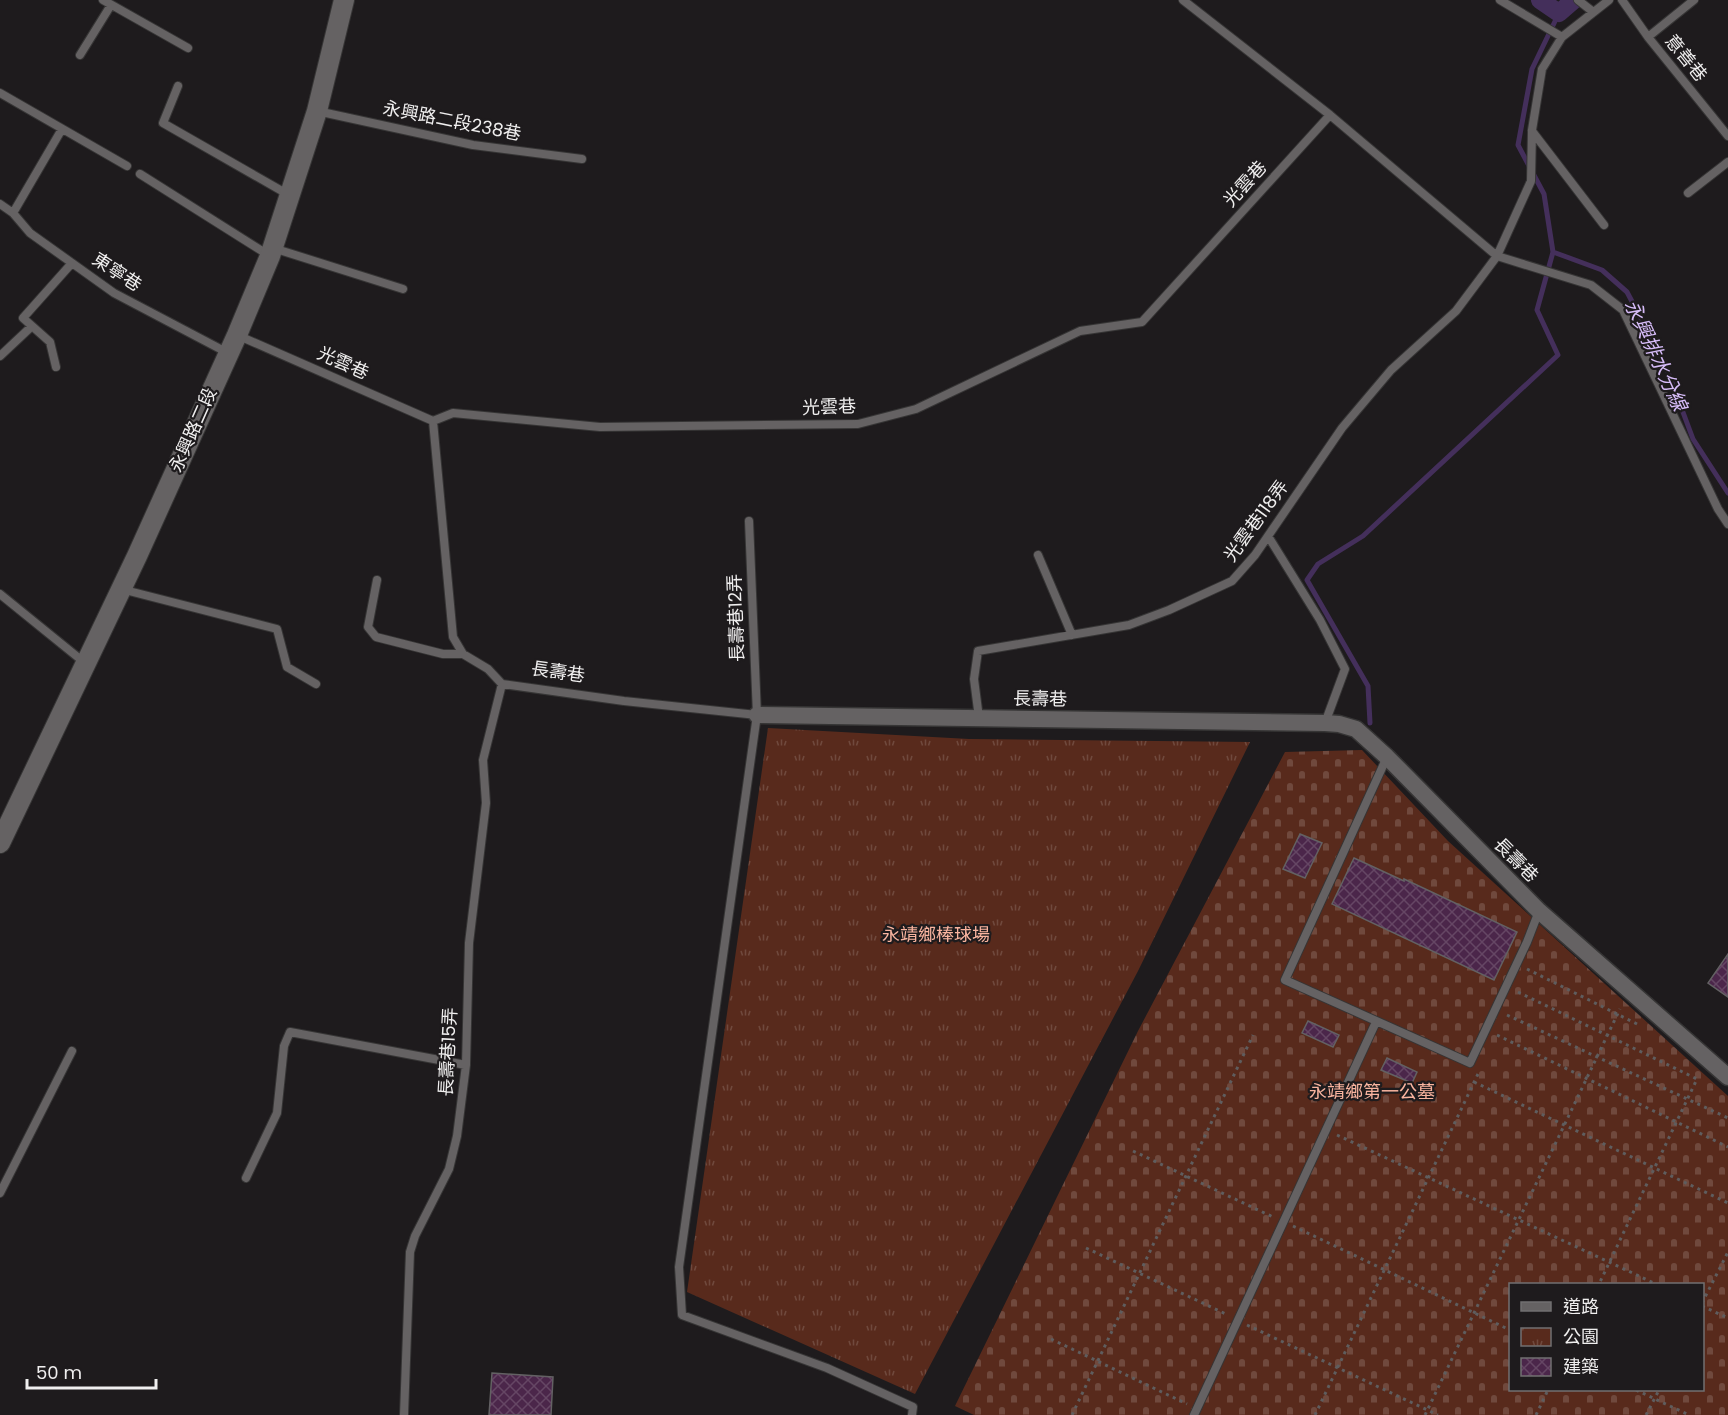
<svg xmlns="http://www.w3.org/2000/svg" width="1728" height="1415" font-family="Poppins,'Noto Sans TC',sans-serif">
  <style>
    .cemetery { fill: url(#cemetery-stones); fill-rule: evenodd }
    .park { fill: url(#park-tufts) }
    .lines { fill: none; stroke-linecap: round; stroke-linejoin: round }
    .stream { stroke: #442f5b; stroke-width: 5 }
    .canal { stroke: #442f5b; stroke-width: 18 }
    .building { fill: url(#building-cross-hatch); stroke: #636163; stroke-width: 1.5 }
    .service-casing { stroke: #363535; stroke-width: 10 }
    .minor-casing { stroke: #363535; stroke-width: 19 }
    .tertiary-casing { stroke: #363535; stroke-width: 22 }
    .path { stroke: #5f5d5e; stroke-width: 3; stroke-dasharray: 3 4.5; stroke-linecap: butt }
    .service { stroke: #656263; stroke-width: 8 }
    .minor { stroke: #656263; stroke-width: 16 }
    .tertiary { stroke: #656263; stroke-width: 20 }
    .labels { text-anchor: middle; stroke-width: 4.5; stroke-linejoin: round; paint-order: stroke }
    .street-label { font-size: 18px; fill: #f0efef; stroke: #1e1b1d }
    .park-label { font-size: 18px; fill: #f9b49f; stroke: #1e1b1d }
    .water-label { font-size: 20px; font-style: italic; fill: #d5bbf7; stroke: #1e1b1d }
  </style>
  <defs>
    <pattern id="cemetery-stones" width="16" height="16" patternUnits="userSpaceOnUse" patternTransform="scale(1.5)"><rect width="16" height="16" fill="#582a1c"/><path d="M2 7V4a2 2 0 0 1 4 0v3zM10 15v-3a2 2 0 0 1 4 0v3z" fill="#70493d"/></pattern>
    <pattern id="park-tufts" width="24" height="20" patternUnits="userSpaceOnUse" patternTransform="scale(1.5)"><rect width="24" height="20" fill="#582a1c"/><path d="M3 7l-1-3M5 7V3M7 7l1-3M15 17l-1-3M17 17v-4M19 17l1-3" fill="none" stroke="#70493d"/></pattern>
    <pattern id="building-cross-hatch" width="8" height="8" patternUnits="userSpaceOnUse" patternTransform="scale(1.5)"><rect width="8" height="8" fill="#4b264a"/><path d="M0 0l8 8M0 8l8-8" fill="none" stroke="#654664"/></pattern>
  </defs>
  <rect width="100%" height="100%" fill="#1e1b1d"/>
  <path class="cemetery" d="M1362 750 1448 841 1728 1096V1415H974L955 1406 1138 1031 1285 752ZM1510 1284H1702V1390H1510Z"/>
  <path class="park" d="M768 728 969 739 1250 742 1138 971 915 1394 687 1292Z"/>
  <g class="lines">
    <path class="stream" d="M1559 13 1532 69 1518 145 1544 194 1553 252 1602 270 1627 292 1665 364 1693 439 1728 493
      M1370 723 1368 686 1307 580 1318 564 1363 536 1558 355 1537 310 1553 252"/>
    <path class="canal" d="M1540 0 1559 13 1574 0"/>
  </g>
  <path class="building" d="M1300 834 1322 843 1305 878 1283 869Z
    M1354 858 1404 881V879L1517 932 1494 980 1332 904Z
    M1728 954V997L1708 983Z
    M1308 1021 1339 1035 1333 1047 1302 1033Z
    M1387 1058 1417 1072 1412 1083 1381 1070Z
    M492 1373 553 1377 551 1415H489Z"/>
  <g class="lines">
    <g class="service-casing">
      <path id="service" d="M103 0 188 48
        M1500 0 1562 37 1609 0
        M1578 0 1592 11
        M1622 0 1648 37 1728 136
        M1648 37 1694 0
        M80 55 111 5
        M178 86 163 123 289 195
        M0 93 127 166
        M317 111 473 145 582 159
        M1330 115 1497 256 1591 285 1623 310 1718 509 1728 524
        M1532 131 1604 225
        M140 174 270 256
        M1688 193 1728 162
        M0 204 13 213 30 233 114 293 228 353
        M13 213 62 129
        M273 248 403 289
        M32 326 50 342 56 367
        M237 335 433 421 453 413 600 427 858 424 916 409 1080 331 1142 322 1330 115 1183 0
        M0 356 32 326 23 318 72 263
        M433 421 453 637 463 654 488 669 502 684 624 701 757 715
        M749 521 757 715 679 1267 682 1315 827 1368 913 1407 912 1415
        M1268 536 1320 620 1345 669 1325 723
        M1038 555 1072 635
        M377 580 368 627 376 637 443 654H463
        M121 589 277 629 287 667 316 684
        M0 594 85 663
        M979 718 974 679 978 651 1129 625 1169 610 1232 581 1255 555 1342 428 1391 370 1456 311 1497 256 1531 181 1532 130 1542 69 1562 37
        M1387 757 1285 980 1470 1063 1527 942 1539 911
        M246 1178 277 1113 284 1046 290 1032 466 1065
        M0 1193 72 1051
        M404 1415 410 1252 415 1236 449 1169 457 1136 466 1065 469 943 486 803 483 760 502 684
        M1194 1415 1376 1022"/>
    </g>
    <g class="minor-casing">
      <path id="minor" d="M757 715 1325 723 1339 724 1356 729 1387 757 1539 911 1728 1077"/>
    </g>
    <g class="tertiary-casing">
      <path id="tertiary" d="M0 843 137 556 237 335 270 256 317 111 344 0"/>
    </g>
    <path class="path" d="M1527 969 1641 1026
      M1518 992 1697 1079 1599 1284
      M1507 1015 1728 1118
      M1497 1035 1728 1147
      M1474 1082 1728 1203
      M1337 1135 1656 1284
      M1133 1151 1273 1217
      M1293 1226 1510 1330
      M1086 1248 1228 1315
      M1702 1303 1728 1252
      M1702 1306 1728 1318
      M1247 1325 1438 1415
      M1051 1339 1187 1404
      M1636 1390 1689 1415
      M1072 1415 1253 1035
      M1315 1415 1478 1074
      M1425 1415 1620 1009
      M1536 1415 1548 1390
      M1646 1415 1659 1390"/>
    <use href="#service" class="service"/>
    <use href="#minor" class="minor"/>
    <use href="#tertiary" class="tertiary"/>
  </g>
  <g class="labels">
    <g class="street-label">
      <text transform="translate(1686 58) rotate(51)" y="6">意善巷</text>
      <text transform="translate(452 121) rotate(11)" y="6">永興路二段238巷</text>
      <text transform="translate(1245 184) rotate(-48)" y="6">光雲巷</text>
      <text transform="translate(117 272) rotate(33)" y="6">東寧巷</text>
      <text transform="translate(343 363) rotate(24)" y="6">光雲巷</text>
      <text transform="translate(829 407) rotate(-2)" y="6">光雲巷</text>
      <text transform="translate(193 430) rotate(-66)" y="6">永興路二段</text>
      <text transform="translate(1256 521) rotate(-54)" y="6">光雲巷118弄</text>
      <text transform="translate(736 618) rotate(-92)" y="6">長壽巷12弄</text>
      <text transform="translate(558 672) rotate(8)" y="6">長壽巷</text>
      <text transform="translate(1040 699) rotate(1)" y="6">長壽巷</text>
      <text transform="translate(1516 860) rotate(45)" y="6">長壽巷</text>
      <text transform="translate(448 1052) rotate(-87)" y="6">長壽巷15弄</text>
    </g>
    <g class="park-label">
      <text x="936" y="941">永靖鄉棒球場</text>
      <text x="1372" y="1098">永靖鄉第一公墓</text>
    </g>
    <g class="water-label">
      <text transform="translate(1656 355) rotate(65)" y="7">永興排水分線</text>
    </g>
  </g>
  <rect x="1509" y="1283" width="195" height="108" fill="#1e1b1d" stroke="#727071" stroke-width="1.5"/>
  <rect x="1521" y="1302" width="30" height="9" fill="#656263" stroke="#727071" stroke-width="1.5"/>
  <text x="1563" y="1313" font-size="18" fill="#f0efef">道路</text>
  <rect x="1521" y="1328" width="30" height="18" fill="url(#park-tufts)" stroke="#727071" stroke-width="1.5"/>
  <text x="1563" y="1343" font-size="18" fill="#f0efef">公園</text>
  <rect x="1521" y="1358" width="30" height="18" fill="url(#building-cross-hatch)" stroke="#727071" stroke-width="1.5"/>
  <text x="1563" y="1373" font-size="18" fill="#f0efef">建築</text>
  <path d="M27 1379v9h129v-9" fill="none" stroke="#f0efef" stroke-width="3"/>
  <text x="36" y="1379" font-size="18" fill="#f0efef" stroke="#1e1b1d" stroke-width="4.5" paint-order="stroke">50 m</text>
</svg>
